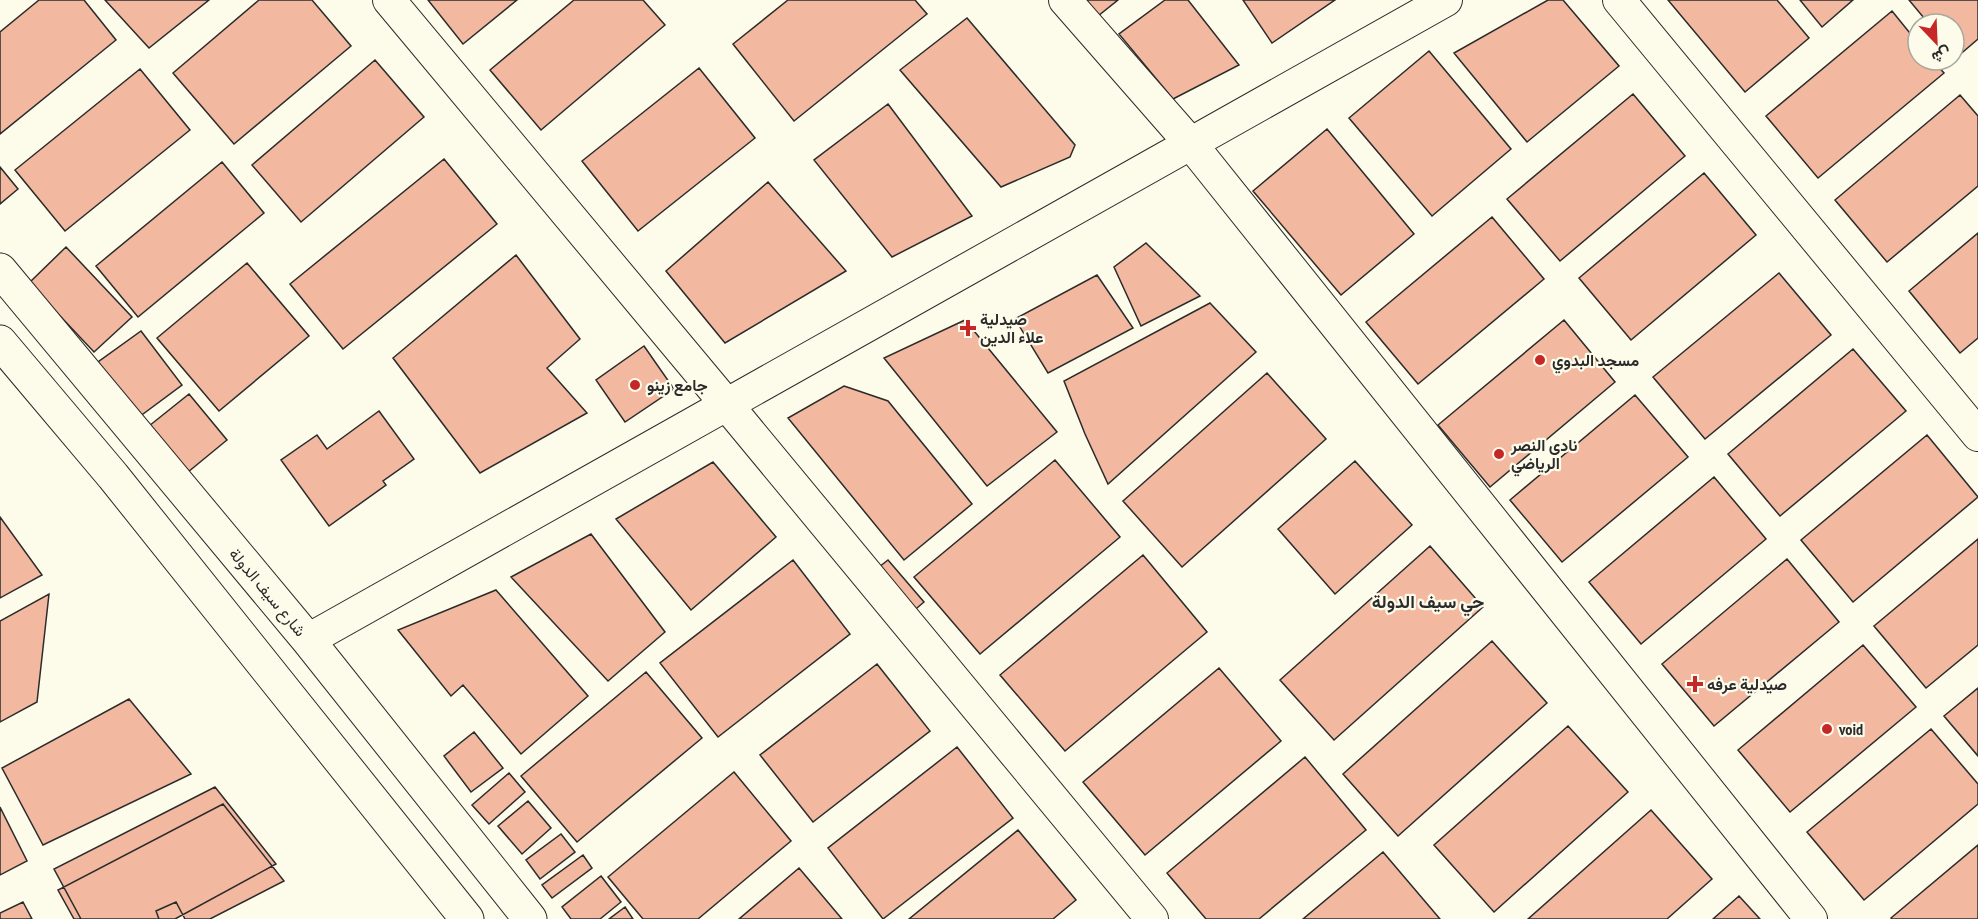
<svg xmlns="http://www.w3.org/2000/svg" width="1978" height="919" font-family="'PT Sans Narrow',Vazirmatn,sans-serif">
  <style>
    .building { fill: #f2b8a0; stroke: #2b2b2b; stroke-width: 1.5 }
    .lines { fill: none; stroke-linecap: round; stroke-linejoin: round }
    .minor-casing { stroke: #2b2b2b; stroke-width: 34 }
    .primary-casing { stroke: #2b2b2b; stroke-width: 35 }
    .minor { stroke: #fdfbea; stroke-width: 32 }
    .primary { stroke: #fdfbea; stroke-width: 33 }
    .poi-dot { fill: #c62828; stroke: #fdfbea; stroke-width: 2 }
    .labels { text-anchor: middle; stroke-width: 4.5; stroke-linejoin: round; paint-order: stroke }
    .poi-label { font-size: 16px; font-weight: bold; fill: #2b2b2b; stroke: #fdfbea; text-anchor: start }
    .street-label { font-size: 16px; fill: #2b2b2b; stroke: #fdfbea }
    .neighbourhood-label { font-size: 18px; font-weight: bold; fill: #2b2b2b; stroke: #fdfbea }
  </style>
  <rect width="100%" height="100%" fill="#fdfbea"/>
  <path class="building" d="M39 0H84L116 40 0 134V32Z
    M105 0H209L149 48Z
    M259 0H312L351 46 234 144 173 73Z
    M428 0H517L463 44Z
    M574 0H643L665 25 541 130 490 70Z
    M788 0H915L927 14 794 121 733 44Z
    M1085 0H1118L1098 16Z
    M1165 0H1188L1239 65 1173 99 1119 34Z
    M1243 0H1335L1272 43Z
    M1548 0H1563L1619 66 1527 142 1454 53Z
    M1668 0H1777L1809 38 1745 92Z
    M1800 0H1853L1822 27Z
    M1909 0H1978V39L1957 57 1954 54V24H1929Z
    M1892 11 1918 43V60H1932L1944 73 1818 178 1766 116Z
    M967 18 1075 145 1070 157 1001 187 900 70Z
    M1429 51 1511 149 1432 216 1349 118Z
    M375 60 424 117 301 222 252 165Z
    M699 68 755 138 638 231 582 161Z
    M140 69 190 130 65 231 15 170Z
    M1633 94 1685 156 1560 261 1507 199Z
    M1960 95 1978 116V186L1887 262 1835 200Z
    M888 104 972 216 892 257 814 160Z
    M1327 129 1414 234 1341 295 1253 191Z
    M444 159 497 224 343 349 290 284Z
    M222 162 264 213 138 317 96 266Z
    M0 167 18 189 0 204Z
    M1704 173 1756 235 1631 340 1579 278Z
    M768 182 846 271 725 343 666 271Z
    M1492 217 1544 279 1418 384 1366 322Z
    M1978 233V338L1960 353 1909 291Z
    M1146 243 1200 296 1141 326 1114 267Z
    M66 247 132 317 94 352 29 283Z
    M516 255 580 339 547 368 587 413 480 473 393 358Z
    M247 263 309 336 219 411 157 338Z
    M1779 273 1831 335 1705 439 1653 377Z
    M1097 275 1133 328 1048 373 1015 319Z
    M1210 303 1256 352 1108 484 1085 434 1064 381Z
    M965 320 1057 432 987 486 884 358Z
    M1564 320 1615 382 1490 487 1438 425Z
    M141 331 182 385 139 417 98 362Z
    M644 346 674 389 625 422 596 380Z
    M1853 349 1906 411 1780 516 1728 454Z
    M1267 373 1326 439 1182 567 1123 501Z
    M844 386 888 401 972 504 904 560 788 418Z
    M189 394 227 440 188 472 149 426Z
    M1635 395 1688 457 1562 562 1510 500Z
    M379 411 414 459 383 481 386 485 329 526 281 460 317 435 327 449Z
    M1927 435 1978 497 1853 602 1801 540Z
    M1055 460 1120 537 980 654 914 577Z
    M1355 461 1412 525 1335 594 1278 529Z
    M713 462 776 537 691 610 616 519Z
    M1714 477 1766 539 1641 644 1589 582Z
    M0 517 42 575 0 598Z
    M591 534 665 632 608 681 511 577Z
    M1978 539V645L1926 688 1874 626Z
    M1430 546 1483 607 1334 740 1280 680Z
    M1143 555 1207 632 1065 751 1000 675Z
    M1787 559 1839 622 1714 726 1662 664Z
    M793 560 850 634 718 737 660 663Z
    M888 560 924 602 910 614 874 571Z
    M496 590 588 696 521 754 463 685 451 696 398 630Z
    M49 594 37 702 0 722V621Z
    M1492 641 1547 703 1398 836 1343 774Z
    M1863 645 1916 707 1790 812 1738 750Z
    M877 664 930 731 813 822 760 755Z
    M1219 668 1281 741 1145 855 1083 782Z
    M646 672 702 738 577 842 521 776Z
    M1978 688V756L1944 716Z
    M129 699 191 774 43 845 2 768Z
    M1568 726 1628 792 1494 912 1434 845Z
    M1931 729 1978 784V804L1864 900 1807 832Z
    M474 732 503 768 471 792 444 756Z
    M957 747 1013 818 883 919 828 848Z
    M1305 757 1366 830 1259 919H1206L1167 873Z
    M734 772 791 841 698 919H643L608 877Z
    M509 773 525 792 489 824 472 805Z
    M215 787 276 864 175 919H81L54 869Z
    M528 801 551 828 522 854 498 826Z
    M223 804 284 881 210 919H185L176 902 156 911 159 919H74L58 890Z
    M0 807 27 861 0 875Z
    M1651 810 1712 879 1667 919H1528Z
    M1018 830 1076 900 1053 919H909Z
    M561 834 575 852 540 879 526 860Z
    M1978 845V919H1892L1891 918Z
    M1383 852 1440 919H1303Z
    M583 855 592 868 552 898 542 885Z
    M799 868 842 919H739Z
    M601 876 621 902 600 919H571L562 907Z
    M1739 896 1760 919H1713Z
    M23 902 32 919H0V913Z
    M625 907 633 919H609Z"/>
  <g class="lines">
    <g class="minor-casing">
      <path id="minor" d="M389 0 727 405 1152 919
        M1065 0 1191 144 1811 919
        M1619 0 1978 435
        M308 640 1446 0"/>
    </g>
    <g class="primary-casing">
      <path id="primary" d="M0 270 308 640 530 919
        M0 342 113 476 467 919"/>
    </g>
    <use href="#minor" class="minor"/>
    <use href="#primary" class="primary"/>
  </g>
  <g class="poi-dot">
    <path d="M965 319h6v6h6v6h-6v6h-6v-6h-6v-6h6z"/>
    <circle cx="1540" cy="360" r="6"/>
    <circle cx="635" cy="385" r="6"/>
    <circle cx="1499" cy="454" r="6"/>
    <path d="M1692 675h6v6h6v6h-6v6h-6v-6h-6v-6h6z"/>
    <circle cx="1827" cy="729" r="6"/>
  </g>
  <g class="labels">
    <g class="poi-label">
      <text x="980" y="325">صيدلية<tspan x="980" dy="18">علاء الدين</tspan></text>
      <text x="1552" y="366">مسجد البدوي</text>
      <text x="647" y="391">جامع زينو</text>
      <text x="1511" y="451">نادي النصر<tspan x="1511" dy="18">الرياضي</tspan></text>
      <text x="1707" y="690">صيدلية عرفه</text>
      <text x="1839" y="735">void</text>
    </g>
    <g class="street-label">
      <text transform="translate(268 592) rotate(50)" y="6">شارع سيف الدولة</text>
    </g>
    <g class="neighbourhood-label">
      <text x="1428" y="608">حي سيف الدولة</text>
    </g>
  </g>
  <g transform="translate(1936 42) rotate(157)"><circle r="28" fill="#fdfbea" stroke="#a9a89e" stroke-width="1.5"/>
  <path d="M0-4.5L10 22L0 15L-10 22Z" fill="#c62828"/>
  <text y="-9" font-size="16" font-weight="bold" text-anchor="middle" fill="#2b2b2b">ش</text>
  </g>
</svg>
